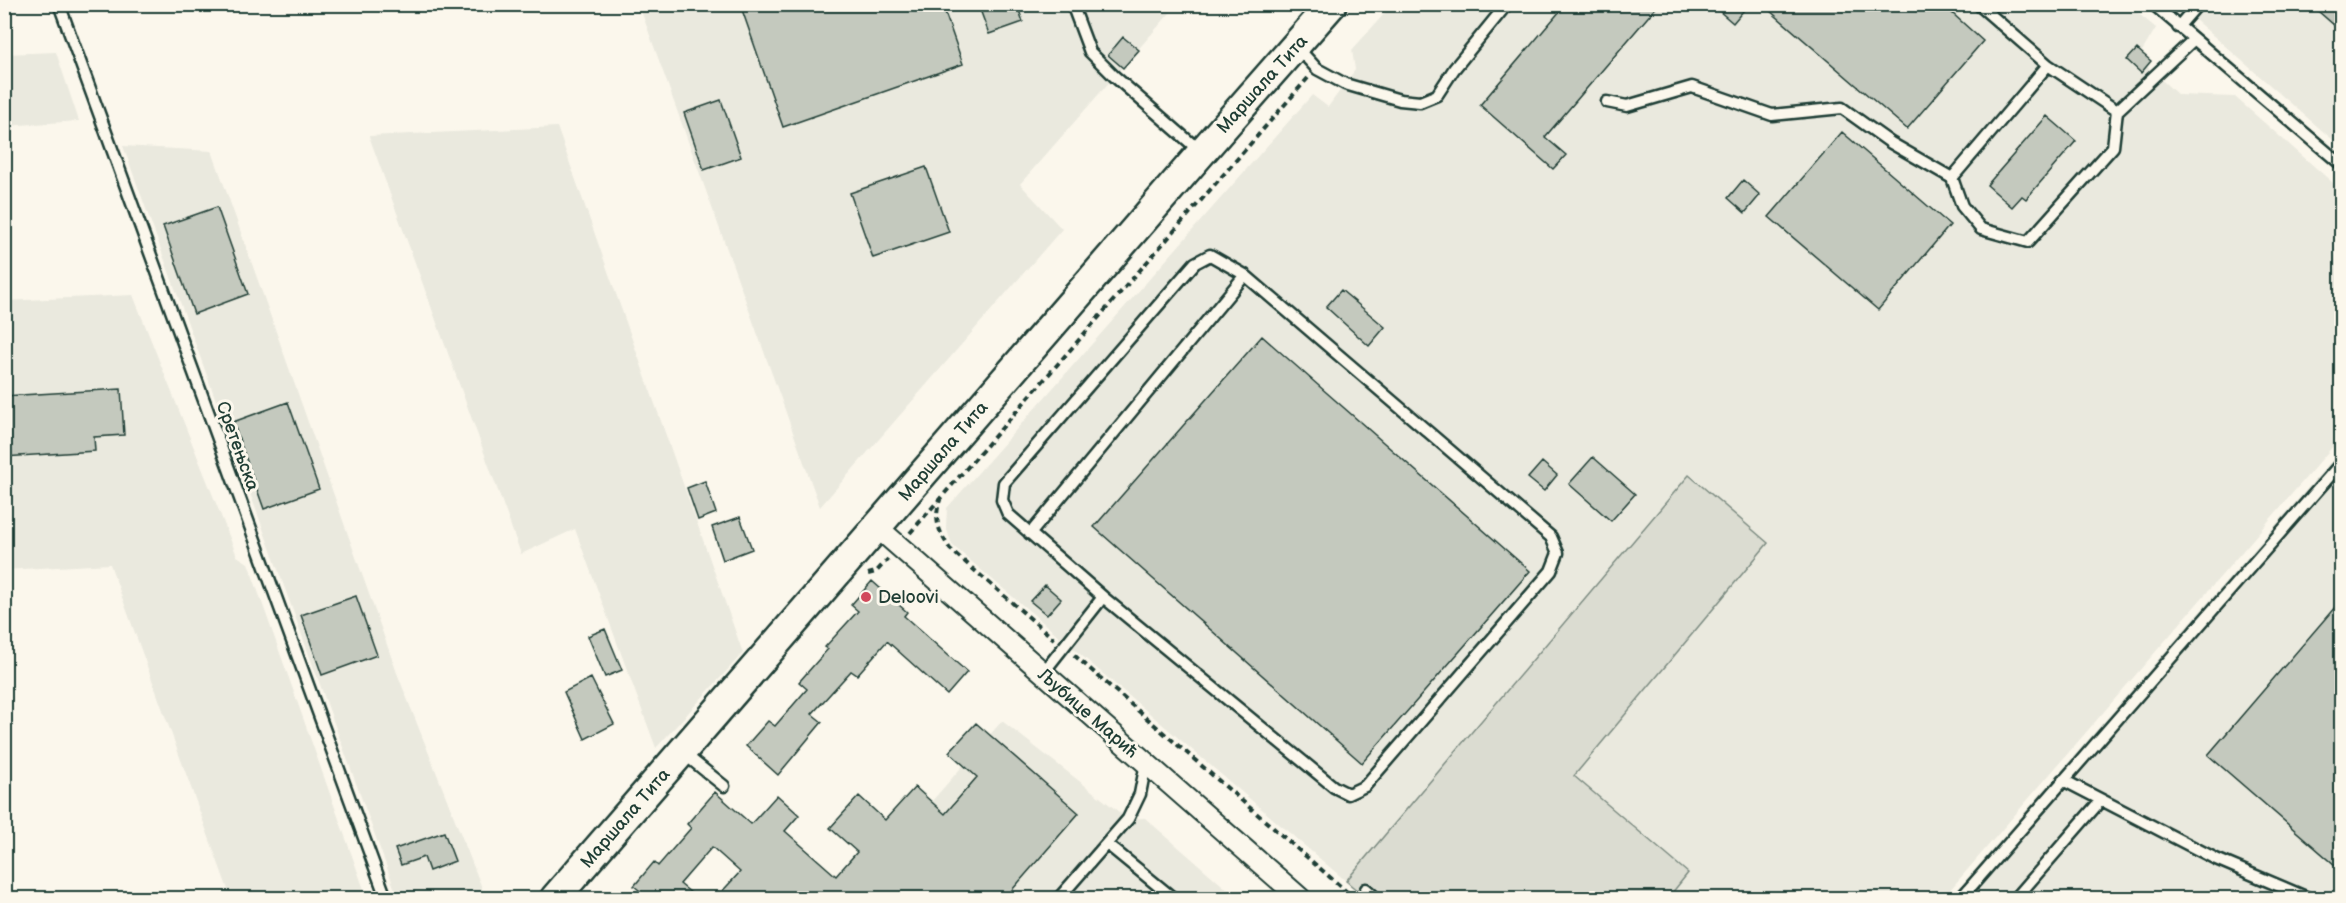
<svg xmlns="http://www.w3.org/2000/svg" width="2346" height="903" font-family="'Balsamiq Sans',sans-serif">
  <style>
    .built { fill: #eae9de }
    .green { fill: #dbdcd1; stroke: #7d8c82; stroke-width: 1.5 }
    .building { fill: #c4c9be; stroke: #1f3d34; stroke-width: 1.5 }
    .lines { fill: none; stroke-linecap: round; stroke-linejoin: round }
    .service-casing { stroke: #1f3d34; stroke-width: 15 }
    .minor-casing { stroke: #1f3d34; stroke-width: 24 }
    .secondary-casing { stroke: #1f3d34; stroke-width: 33 }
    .path { stroke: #1f3d34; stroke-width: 4; stroke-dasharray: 6 4.5; stroke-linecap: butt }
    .service { stroke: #fbf7ec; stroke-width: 10 }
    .minor { stroke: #fbf7ec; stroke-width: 20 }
    .secondary { stroke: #fbf7ec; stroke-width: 28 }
    .poi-dot { fill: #d1495b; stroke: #fbf7ec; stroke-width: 2 }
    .labels { text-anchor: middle; stroke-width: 6; stroke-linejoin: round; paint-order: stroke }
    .street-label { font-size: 18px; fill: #1f3d34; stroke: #fbf7ec }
    .poi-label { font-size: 18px; fill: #1f3d34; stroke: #fbf7ec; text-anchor: start }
  </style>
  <rect width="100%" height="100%" fill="#fbf7ec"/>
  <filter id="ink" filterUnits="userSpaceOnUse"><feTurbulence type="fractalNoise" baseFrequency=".0167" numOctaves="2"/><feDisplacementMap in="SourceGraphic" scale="12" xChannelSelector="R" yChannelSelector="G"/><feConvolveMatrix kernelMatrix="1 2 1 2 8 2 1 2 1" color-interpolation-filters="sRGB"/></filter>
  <g filter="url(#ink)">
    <path class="built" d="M639 5H1177L1020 184 1062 229 820 507Z
      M1392 5H2128L2156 28 2138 58 2178 95 2235 97 2341 190V437L1943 898H1668L1688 873 1574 776 1768 543 1689 475 1346 881 952 545 946 527 947 508 1312 95 1328 107 1355 70 1352 50Z
      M2178 5H2341V147Z
      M56 52 79 121 5 126V54Z
      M557 127 743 653 656 748 575 529 521 554 369 136Z
      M123 146 212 151 397 673 486 898H398Z
      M133 295 237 556 248 563 367 898H231L110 564 5 570 4 301Z
      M2341 450V898H1950Z
      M1002 721 1128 819 1145 818 1237 898H847Z"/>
    <path class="green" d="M1689 475 1768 543 1574 776 1688 873 1668 898H1366L1346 881Z"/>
    <path class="building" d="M740 4H942L963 64 783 127Z
      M978 4H1017L1023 22 989 34Z
      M1566 4H1659L1545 137 1566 155 1553 169 1480 105Z
      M1711 4H1749L1733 23Z
      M1762 4H1942L1983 41 1907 129Z
      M2310 4H2342V32Z
      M1123 37 1139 50 1123 68 1108 55Z
      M2137 49 2151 61 2141 73 2127 60Z
      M721 100 741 157 704 170 684 113Z
      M2047 116 2076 141 2026 199 2022 196 2012 207 1987 185Z
      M1842 132 1950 225 1878 310 1769 217Z
      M926 167 949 232 873 258 850 193Z
      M1743 180 1760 195 1745 213 1728 198Z
      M217 207 248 294 194 314 163 226Z
      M1341 290 1385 327 1369 346 1326 307Z
      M1262 336 1530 571 1362 763 1094 527Z
      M121 389 124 435 94 437 95 451 4 457V396Z
      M288 402 319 489 264 509 233 422Z
      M1593 457 1635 494 1611 521 1569 484Z
      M1542 462 1557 475 1544 491 1528 478Z
      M705 481 716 513 698 520 687 488Z
      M740 517 752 549 723 560 712 527Z
      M872 581 907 612 904 616 967 672 947 695 887 641 857 675 851 671 812 714 822 722 778 775 746 746 768 721 775 726 807 689 799 682 828 649 825 647 858 611 851 605Z
      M1045 585 1061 599 1047 615 1030 601Z
      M356 596 377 655 322 675 301 615Z
      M2342 599V871L2208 755Z
      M605 629 622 670 605 677 588 636Z
      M591 678 614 724 585 739 564 692Z
      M976 723 1079 813 1005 898H716L740 872 712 847 680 884 697 898H649L634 886 654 862 658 866 691 828 687 824 715 792 751 824 777 795 799 815 785 831 836 876 857 852 830 828 859 796 885 820 915 787 945 814 977 777 949 752Z
      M444 832 455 861 429 871 424 857 401 865 395 849Z"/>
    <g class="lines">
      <g class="service-casing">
        <path id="service" d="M59 4 386 898
          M1072 4 1090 52 1114 76 1201 152
          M1978 4 2048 65 2117 111
          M2153 4 2342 165
          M2178 27 2198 4
          M1296 46 1317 69 1345 84 1400 100 1420 102 1437 95 1454 69 1507 4
          M1607 102 1627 106 1692 87 1772 115 1842 108 1891 143 1952 178 1962 206 1981 229 2028 242 2113 147 2117 111 2193 40
          M1952 178 2048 65
          M1030 534 1245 275
          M1043 673 1103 597 1334 787 1348 794 1365 786 1551 571 1558 553 1551 537 1245 275 1210 255 1195 263 1004 483 1002 500 1008 514 1103 597
          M682 752 724 786
          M2063 780 2216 859 2308 898
          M1107 844 1173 898
          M1366 889 1376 898
          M1059 898 1128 819 1140 794 1146 763
          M1961 898 2342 462
          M2016 898 2101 800"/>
      </g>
      <g class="minor-casing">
        <path id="minor" d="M877 527 1300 898"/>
      </g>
      <g class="secondary-casing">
        <path id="secondary" d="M555 898 1202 152 1332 4"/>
      </g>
      <path class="path" d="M941 497C933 519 938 530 950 549L1054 639
        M910 533 1308 78
        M868 574 876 572 888 559
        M1074 655 1354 898"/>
      <use href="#service" class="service"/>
      <use href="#minor" class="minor"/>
      <use href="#secondary" class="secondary"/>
    </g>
  </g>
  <circle class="poi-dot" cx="866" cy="597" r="6"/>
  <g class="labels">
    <g class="street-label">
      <text transform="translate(1262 84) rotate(-48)" y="6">Маршала Тита</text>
      <text transform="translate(238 446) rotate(70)" y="6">Сретењска</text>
      <text transform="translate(943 451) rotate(-49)" y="6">Маршала Тита</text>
      <text transform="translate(1088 713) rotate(41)" y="6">Љубице Марић</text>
      <text transform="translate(625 818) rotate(-49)" y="6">Маршала Тита</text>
    </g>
    <g class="poi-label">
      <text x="878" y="603">Deloovi</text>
    </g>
  </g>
  <rect width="2346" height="903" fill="none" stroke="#fbf7ec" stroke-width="24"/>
  <rect x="12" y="12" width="2322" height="879" fill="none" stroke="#1f3d34" stroke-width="2" filter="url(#ink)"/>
</svg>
